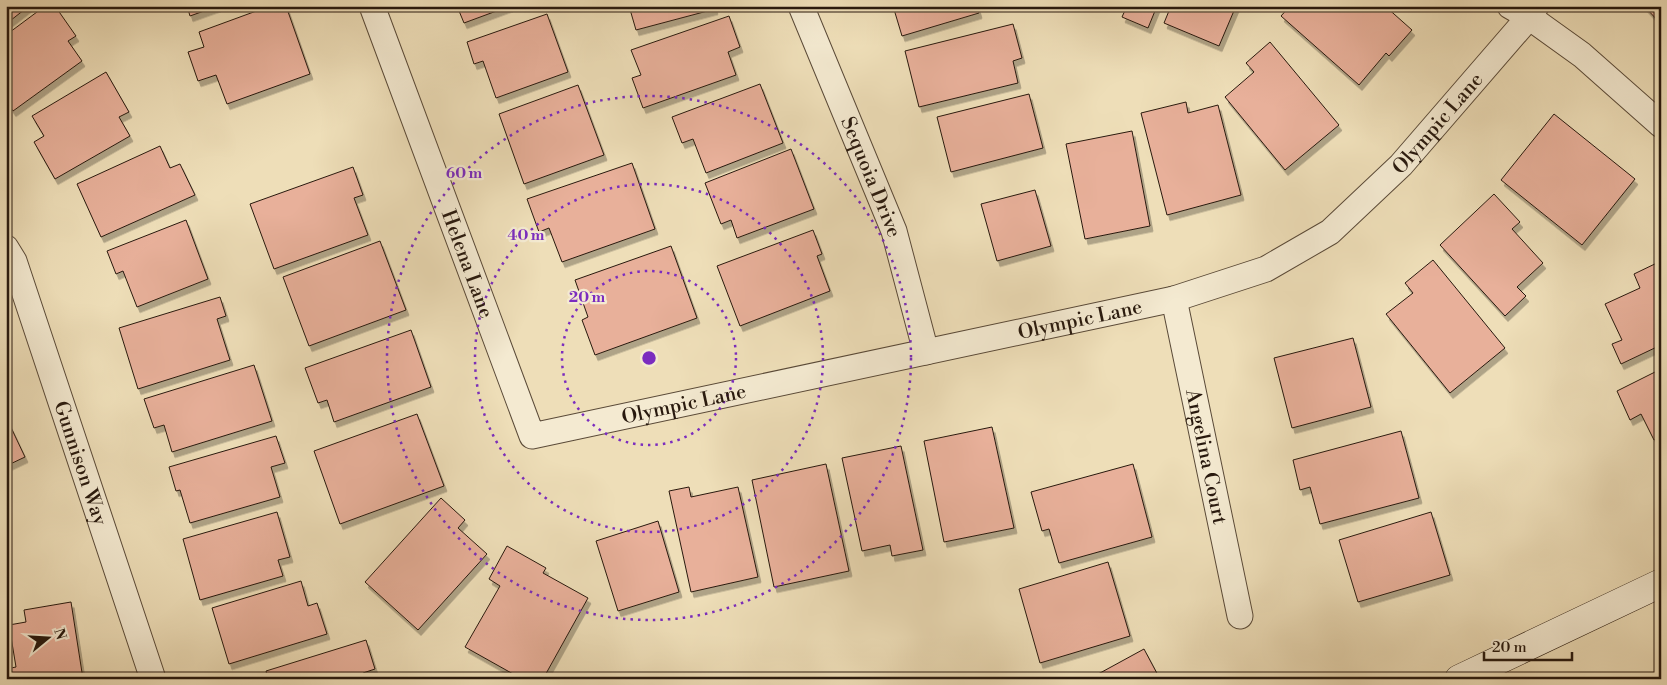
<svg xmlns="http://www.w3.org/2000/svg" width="1667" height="685" font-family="'Libre Bodoni',serif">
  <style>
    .building { fill: #e8b09a; stroke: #28190e; filter: url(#shadow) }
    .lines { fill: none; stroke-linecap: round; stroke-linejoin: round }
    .street-casing { stroke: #5a4a38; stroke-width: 27 }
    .secondary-casing { stroke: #28190e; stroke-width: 29 }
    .street { stroke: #f4ead1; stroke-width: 25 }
    .secondary { stroke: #f4ead1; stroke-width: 28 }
    .ring { fill: none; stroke: #7b2cbf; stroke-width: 2.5; stroke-dasharray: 2.5 5 }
    .labels { text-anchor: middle; stroke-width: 4.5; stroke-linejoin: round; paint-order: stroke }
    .street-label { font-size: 20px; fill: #28190e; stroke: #f4ead1 }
    .centre { fill: #7b2cbf; stroke: #f4ead1; stroke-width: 2.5 }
    .ring-label { font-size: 15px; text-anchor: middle; font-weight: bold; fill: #7b2cbf; stroke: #f4ead1; stroke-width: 4.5; stroke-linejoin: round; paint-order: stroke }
  </style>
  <defs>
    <filter id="shadow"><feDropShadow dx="3" dy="5.5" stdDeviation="0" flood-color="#0004"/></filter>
  </defs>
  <rect width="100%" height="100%" fill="#eedeb8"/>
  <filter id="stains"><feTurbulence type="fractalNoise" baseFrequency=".004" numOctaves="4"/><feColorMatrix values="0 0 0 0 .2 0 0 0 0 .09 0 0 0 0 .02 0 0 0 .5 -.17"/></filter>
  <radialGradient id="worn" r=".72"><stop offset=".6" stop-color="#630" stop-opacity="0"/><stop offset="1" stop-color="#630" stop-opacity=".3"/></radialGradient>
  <path class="building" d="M6 6H29L6 24Z
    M45 6H55L76 36 68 41 82 61 13 111 6 101V35Z
    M187 6H218L190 16Z
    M270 6H286L310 74 227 104 216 75 198 81 188 52 204 47 199 32Z
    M457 6H510L464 23Z
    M629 6H714L715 9 636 30Z
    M893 6H977L979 13 902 36Z
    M1127 6H1157L1148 28 1122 17Z
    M1171 6H1236L1219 46 1164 23Z
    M1290 6H1385L1412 30 1389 56 1386 53 1359 85 1281 16Z
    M1644 6H1661V24Z
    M547 14 568 72 496 98 483 61 474 64 467 42Z
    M729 16 740 47 728 52 736 75 643 108 632 78 641 75 631 50Z
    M1013 24 1022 58 1013 61 1018 83 919 107 905 51Z
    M1270 42 1339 125 1285 170 1225 97 1254 72 1246 63Z
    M106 72 129 112 119 117 130 136 55 179 34 142 44 136 32 116Z
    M760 84 783 143 706 173 693 139 682 143 672 117Z
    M578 85 604 155 524 184 499 114Z
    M1029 94 1043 148 951 172 937 117Z
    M1186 102 1188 113 1218 105 1241 195 1167 215 1141 113Z
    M1554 114 1635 179 1582 245 1501 180Z
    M1132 131 1150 226 1085 239 1066 144Z
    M160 146 170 168 180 164 195 195 101 237 77 184Z
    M791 149 814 209 737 238 731 220 721 224 705 183Z
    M632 163 655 229 562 262 549 228 539 232 527 199Z
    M353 167 363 195 354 198 368 235 274 269 250 204Z
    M1035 190 1051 246 997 261 981 204Z
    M1494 194 1520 222 1512 229 1543 263 1517 287 1526 296 1505 316 1440 245Z
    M186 220 208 279 137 307 123 271 116 274 107 251Z
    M813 230 822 254 817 256 830 291 740 326 717 266Z
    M380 241 406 310 309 346 283 277Z
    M671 246 697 318 595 355 582 320 588 317 575 280Z
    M1433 260 1505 348 1450 393 1386 314 1413 293 1405 283Z
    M1661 261V345L1621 364 1612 344 1622 340 1605 304 1640 288 1634 274Z
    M220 297 226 316 217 319 230 360 138 389 119 328Z
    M411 330 431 387 334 422 327 400 318 403 305 368Z
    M1353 338 1371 407 1292 428 1274 358Z
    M254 365 272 421 172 452 164 425 154 428 144 399Z
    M1661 369V437L1654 440 1641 414 1630 420 1617 391Z
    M417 414 444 486 340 524 314 451Z
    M6 417 25 457 6 466Z
    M992 427 1014 528 944 542 924 441Z
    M1401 431 1419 498 1320 524 1310 487 1300 490 1293 460Z
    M276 436 285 463 271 467 280 497 190 523 180 490 176 491 169 467Z
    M901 446 923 550 892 556 890 545 862 551 842 458Z
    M826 464 849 571 774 587 752 480Z
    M1133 464 1152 537 1059 563 1049 529 1042 531 1031 492Z
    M689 487 691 497 738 487 758 577 691 592 669 491Z
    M441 498 465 520 458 528 487 554 418 630 365 582Z
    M277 512 290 557 278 560 283 576 200 600 183 539Z
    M1431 512 1450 575 1358 602 1339 540Z
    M658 521 679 592 618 611 596 541Z
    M507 546 546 568 543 573 588 598 543 679H522L465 647 500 586 489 579Z
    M1108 562 1130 636 1040 663 1019 589Z
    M301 581 308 606 317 603 327 634 229 664 212 608Z
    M71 602 83 679H6V669L16 667 9 625 26 622 24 610Z
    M366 640 375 669 363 673 365 679H268L266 671Z
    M1144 649 1160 679H1089Z"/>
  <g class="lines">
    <g class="street-casing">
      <g id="street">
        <path id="s1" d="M372 6 532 436 1174 299 1266 269 1330 232 1401 165 1529 17 1536 6"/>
        <path id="s2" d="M801 6 894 231 926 352"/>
        <path d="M1510 6 1529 17 1582 55 1661 125"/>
        <path id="s3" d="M6 248 14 261 153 679"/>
        <path id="s4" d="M1174 299 1240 616"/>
      </g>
    </g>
    <g class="secondary-casing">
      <path id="secondary" d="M1459 679 1661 583"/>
    </g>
    <use href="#street" class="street"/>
    <use href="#secondary" class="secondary"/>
  </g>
  <g class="ring">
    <circle cx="649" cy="358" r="87"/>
    <circle cx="649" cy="358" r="174"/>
    <circle cx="649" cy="358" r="262"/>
  </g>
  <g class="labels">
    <g class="street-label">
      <text dy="7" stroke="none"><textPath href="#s1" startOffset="1439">Olympic Lane</textPath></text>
      <text dy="7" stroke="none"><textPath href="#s2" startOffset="185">Sequoia Drive</textPath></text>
      <text dy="7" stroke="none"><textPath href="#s1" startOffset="275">Helena Lane</textPath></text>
      <text dy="7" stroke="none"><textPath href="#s1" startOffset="1019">Olympic Lane</textPath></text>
      <text dy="7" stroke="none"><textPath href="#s1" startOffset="614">Olympic Lane</textPath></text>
      <text dy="7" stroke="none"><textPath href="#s4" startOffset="161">Angelina Court</textPath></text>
      <text dy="7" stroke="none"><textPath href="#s3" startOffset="228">Gunnison Way</textPath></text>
    </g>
  </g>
  <circle cx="649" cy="358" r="8" class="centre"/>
  <g class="ring-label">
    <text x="464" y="178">60 m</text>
    <text x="526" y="240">40 m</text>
    <text x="587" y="302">20 m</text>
  </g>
  <rect width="1667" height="685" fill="none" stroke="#eedeb8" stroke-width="25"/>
  <rect x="8" y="8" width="1652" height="670" fill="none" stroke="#28190e" stroke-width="2.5"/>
  <rect x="12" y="12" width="1642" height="660" fill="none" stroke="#28190e"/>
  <g transform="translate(48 638) rotate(72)" stroke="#f4ead1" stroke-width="4" paint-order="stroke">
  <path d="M0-4L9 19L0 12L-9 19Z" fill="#28190e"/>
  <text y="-8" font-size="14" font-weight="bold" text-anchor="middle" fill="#28190e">N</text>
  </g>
  <path d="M1484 652v8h88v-8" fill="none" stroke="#28190e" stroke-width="2.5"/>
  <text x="1492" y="652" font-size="15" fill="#28190e" stroke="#f4ead1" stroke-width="4" paint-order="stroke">20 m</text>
  <rect width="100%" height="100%" filter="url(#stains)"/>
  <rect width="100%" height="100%" fill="url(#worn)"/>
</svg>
